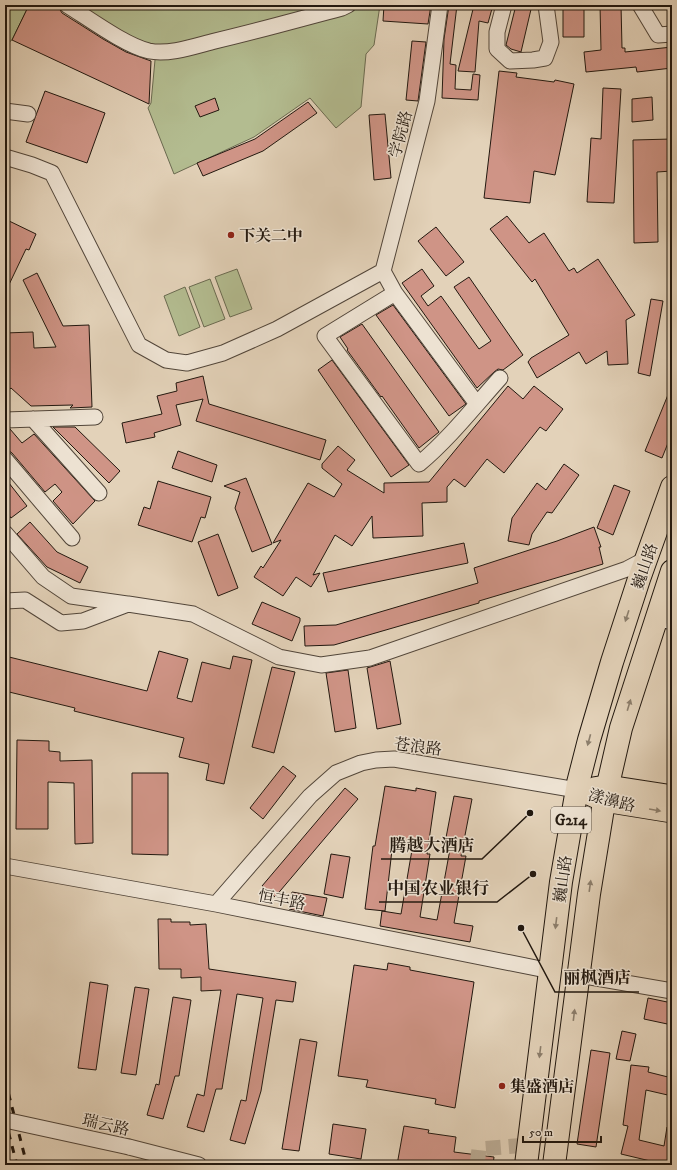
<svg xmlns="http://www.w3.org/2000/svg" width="677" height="1170" font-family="'IM FELL DW Pica','Noto Serif SC',serif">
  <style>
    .green { fill: #b3bc90; stroke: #6a6a50 }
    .building { fill: #cf9486; stroke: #22180f }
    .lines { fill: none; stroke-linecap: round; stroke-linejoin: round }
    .minor-tunnel { stroke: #bcad97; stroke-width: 15; stroke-dasharray: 15 8; stroke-linecap: butt }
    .minor-casing { stroke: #52463a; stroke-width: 17 }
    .major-casing { stroke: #22180f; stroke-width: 21 }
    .highway-casing { stroke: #22180f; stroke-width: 24 }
    .minor { stroke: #ede2d2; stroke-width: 15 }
    .major { stroke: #e3d2b9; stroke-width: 19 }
    .highway { stroke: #e3d2b9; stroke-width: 22 }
    .rail { stroke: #22180f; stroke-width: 3; stroke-dasharray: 7 7; stroke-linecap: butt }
    .minor-bridge-casing { stroke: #52463a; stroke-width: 17; stroke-linecap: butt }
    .minor-bridge { stroke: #ede2d2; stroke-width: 15 }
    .oneway { fill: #8c7e6c }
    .poi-dot { fill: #8f2418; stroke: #ede2d2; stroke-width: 1.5 }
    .labels { text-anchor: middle; stroke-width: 3; stroke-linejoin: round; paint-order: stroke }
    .shield { fill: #ede2d2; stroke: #5f554a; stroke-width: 1 }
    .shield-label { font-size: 15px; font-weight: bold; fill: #22180f }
    .street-label { font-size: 16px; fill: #22180f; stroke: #ede2d2 }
    .poi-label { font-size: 16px; font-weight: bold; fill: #22180f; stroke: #ede2d2; text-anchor: start }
    .leader { fill: none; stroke: #22180f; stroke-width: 1.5 }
    .callout-dot { fill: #22180f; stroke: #ede2d2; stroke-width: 1.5 }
    .callout-label { font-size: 17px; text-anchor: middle; font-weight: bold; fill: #22180f; stroke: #ede2d2; stroke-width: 3; stroke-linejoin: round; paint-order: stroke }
  </style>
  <rect width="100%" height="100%" fill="#e3d2b9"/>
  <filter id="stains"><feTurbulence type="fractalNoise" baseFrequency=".005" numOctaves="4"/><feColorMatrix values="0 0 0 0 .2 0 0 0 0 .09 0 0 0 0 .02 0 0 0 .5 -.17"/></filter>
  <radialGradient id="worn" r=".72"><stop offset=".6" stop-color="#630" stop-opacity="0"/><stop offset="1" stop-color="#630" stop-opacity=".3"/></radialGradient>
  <path class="green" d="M5 5H29L12 40 8 43H5Z
    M75 5H134L143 9 162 5H380L374 45 366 54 361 107 336 128 310 98 254 137 174 174 148 108 151 103 155 60 151 47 137 43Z
    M237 269 252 309 230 317 215 277Z
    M210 279 225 319 204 327 189 287Z
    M185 287 200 327 179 336 164 296Z"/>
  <path class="building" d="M29 5H57L62 13 103 39 126 52 151 61 149 104 12 40Z
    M384 5 415 8 416 5H431L428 24 383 21Z
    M449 5H457L450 64 456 65 455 89 471 90 473 74 480 75 478 100 442 98 444 39Z
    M474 5H493L488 23 479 21 475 72 458 71Z
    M516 5H532L521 52 511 49 506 45Z
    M563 5H584V37H563Z
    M600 5H621L622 48H625V52L672 47V68L637 72 636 67 586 72 584 52 601 50Z
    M412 41 426 42 418 101 406 100Z
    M499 71 517 73 516 77 554 82 555 80 574 84 555 175 534 171 530 203 484 198Z
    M603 88 621 89 614 203 587 202 591 138 601 139Z
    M45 91 105 113 87 163 26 142Z
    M652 97 653 120 632 122V99Z
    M215 98 219 110 200 117 195 106Z
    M308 102 317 113 263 151 203 176 197 163 255 139Z
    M385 114 391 178 374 180 369 115Z
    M672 139V171L657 172 658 242 634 243 633 140Z
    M507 216 529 243 544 233 569 271 574 268 577 273 598 259 635 315 626 320 628 364 608 365 607 351 586 364 579 352 537 378 528 362 531 358 569 335 535 279 532 282 490 229Z
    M5 219 36 234 29 250 26 249 5 293Z
    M436 227 464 262 446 276 418 241Z
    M422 269 434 286 421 296 428 306 441 296 479 349 491 341 454 287 469 277 523 355 503 370 498 369 494 372 477 388 402 283Z
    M37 273 63 326 89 325 92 407 70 408 73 405 31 406 11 388 5 393V333L33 332 34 348 56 347 23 280Z
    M651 299 663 301 650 376 638 373Z
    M393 305 466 404 449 416 376 315Z
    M362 324 439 432 419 448 382 396 381 397 347 350 348 349 340 337Z
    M332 360 409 465 391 477 318 370Z
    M203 376 209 404 326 440 320 460 196 421 203 399 176 405 181 425 154 433 155 437 126 443 122 423 162 414 157 396 177 391 176 383Z
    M672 385V433L662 458 645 451Z
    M508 386 523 399 534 386 563 409 546 431 540 427 504 473 487 459 465 487 454 479 447 487V502L422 503 423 536 373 538 372 516 352 546 335 535 313 575 320 573 311 587 296 577 283 596 254 577 261 566 263 568 281 540 273 543 308 483 334 497 342 484 322 468V464L338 446 355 460 347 470 384 493V483L429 482Z
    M53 427H75L120 471 109 483Z
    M5 429H10L22 443 34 434 95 501 73 524 53 501 62 492 55 484 45 492 12 453 5 448Z
    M178 451 217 465 212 482 172 468Z
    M564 464 579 475 552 513 547 512 532 534 529 545 508 541 512 518 537 483 546 490Z
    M5 478 27 506 11 518 5 510Z
    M246 478 272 544 252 552 235 508 240 492 224 486Z
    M158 481 211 497 205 518 201 517 192 542 138 525 144 507 150 509Z
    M614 485 630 491 613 535 597 528Z
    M30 522 57 552 88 567 80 583 47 567 17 534Z
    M594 527 601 547H599L603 564 479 601V603L334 645 305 646 304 626 336 625 478 583 474 568 557 541Z
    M218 534 238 588 218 596 198 542Z
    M464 543 468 563 328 592 323 573Z
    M262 602 300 618V621L292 641 252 624Z
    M159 651 188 659 177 698 192 702 202 662 230 669 233 656 252 660 224 784 206 780 209 764 179 757 184 738 74 711 75 708 5 691V656L147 691Z
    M390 661 401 724 377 729 367 668Z
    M272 667 295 672 274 753 252 747Z
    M348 670 356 728 335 732 326 673Z
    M17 740 49 741V751L60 752V761L92 760 93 843 75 844 74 783 48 782V829H16Z
    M283 766 296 776 263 819 250 808Z
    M132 773H168V855L132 854Z
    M385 786 416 791V788L436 792 427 854H430L420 917 437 920 450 849 444 848 454 796 472 799 461 856H466L454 923 473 926 470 942 380 926 382 911 401 914 413 844 393 841 385 911 365 909 373 846H375Z
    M345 788 358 799 275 897 262 886Z
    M331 854 350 857 343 898 324 894Z
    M292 892 327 898 323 916 289 909Z
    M158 919H171V922H190V925L206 924 209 969 296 982 293 1002 276 1000 261 1091 245 1144 230 1140 241 1100 246 1101 263 998 237 994 222 1089H216L204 1132 187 1127 197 1094 204 1096 221 990 201 991V977L181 978V969H159Z
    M388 963 410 967V970L474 982 455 1108 435 1104 436 1099 366 1087 368 1080 338 1076 354 965 387 970Z
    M90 982 108 985 96 1070 78 1068Z
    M135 987 149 989 136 1075 121 1073Z
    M173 997 191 1000 179 1076H175L163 1119 147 1115 156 1084 159 1085Z
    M648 998 672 1003V1025L644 1019Z
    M622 1031 636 1034 630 1061 616 1059Z
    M300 1039 317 1042 299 1151 282 1149Z
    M591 1050 610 1053 596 1147 577 1144Z
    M631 1065 649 1067 648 1072 672 1078V1096L646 1090 639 1140 664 1146 667 1127H672V1165H663V1164L621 1154 628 1126 623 1125Z
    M333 1124 366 1129 361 1159 329 1154Z
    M404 1126 429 1130 428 1133 456 1137 454 1152 494 1157 493 1165H397Z"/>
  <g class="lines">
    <path class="minor-tunnel" d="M477 1165 479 1149 528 1145"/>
    <g class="minor-casing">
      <path id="minor" d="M67 5C88 18 126 46 149 51 170 55 195 46 215 41 258 31 300 19 342 8L348 5
        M504 5 497 32V49L510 61 533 60 545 58 551 42 546 5
        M640 5 658 35 672 34
        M5 111 28 114
        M5 157 32 165 52 173 139 345 166 360 187 363 223 353 277 329 383 271
        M383 271 427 101 440 5
        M383 271 395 293 477 404
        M395 293 325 336 419 464C449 439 474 407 500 378
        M33 419 99 493
        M5 420 95 417
        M5 459 72 538
        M5 533 43 577 71 596 127 604
        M5 601 25 600 61 623 83 621 128 604 193 614 279 657 321 665 370 658 627 569 646 559
        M656 618 672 622
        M5 866 216 904 551 971
        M216 904 310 796 336 773 361 763 376 760 394 759 577 790
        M579 975 672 991
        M129 1147 199 1165"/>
    </g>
    <g class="major-casing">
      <path id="major" d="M594 787 607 785 672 795
        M577 790 604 802 672 813"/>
    </g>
    <g class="highway-casing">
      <path id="highway" d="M526 1165 561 882 578 783 589 740 612 662 639 579 672 487
        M554 1165 589 894 604 802 621 728 672 571"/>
    </g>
    <use href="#minor" class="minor"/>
    <use href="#major" class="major"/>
    <use href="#highway" class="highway"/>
    <path class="rail" d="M5 1080 27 1165
      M5 1119 17 1165"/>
    <g class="minor-bridge-casing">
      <path id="minor-bridge" d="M5 1120 129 1147"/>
    </g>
    <use href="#minor-bridge" class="minor-bridge"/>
  </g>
  <defs><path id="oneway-solid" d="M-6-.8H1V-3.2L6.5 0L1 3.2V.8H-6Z"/></defs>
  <g class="oneway">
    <use href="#oneway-solid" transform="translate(627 616) rotate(108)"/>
    <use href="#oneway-solid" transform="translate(629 705) rotate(-73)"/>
    <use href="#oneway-solid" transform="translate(589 740) rotate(105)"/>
    <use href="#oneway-solid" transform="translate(655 810) rotate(10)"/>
    <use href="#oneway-solid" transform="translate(590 886) rotate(-82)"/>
    <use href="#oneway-solid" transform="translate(556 923) rotate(97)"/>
    <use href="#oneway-solid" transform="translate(574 1015) rotate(-83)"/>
    <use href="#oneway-solid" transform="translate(540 1052) rotate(97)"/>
  </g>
  <g class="poi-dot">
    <circle cx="231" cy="235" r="4"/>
    <circle cx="502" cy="1086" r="4"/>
  </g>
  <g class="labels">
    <rect class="shield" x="551" y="807" width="40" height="26" rx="3"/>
    <g class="shield-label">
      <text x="571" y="825">G214</text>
    </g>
    <g class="street-label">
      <text transform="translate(400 134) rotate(-75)" y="6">学院路</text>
      <text transform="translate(644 566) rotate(-71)" y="6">巍山路</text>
      <text transform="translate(418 746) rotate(7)" y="6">苍浪路</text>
      <text transform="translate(612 800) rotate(15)" y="6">漾濞路</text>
      <text transform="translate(562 879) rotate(-82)" y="6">巍山路</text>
      <text transform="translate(282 899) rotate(11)" y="6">恒丰路</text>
      <text transform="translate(106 1124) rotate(13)" y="6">瑞云路</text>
    </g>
    <g class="poi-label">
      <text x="239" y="241">下关二中</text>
      <text x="510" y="1092">集盛酒店</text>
    </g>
  </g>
  <path class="leader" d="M530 813L482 859H381M533 874L497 902H379M521 928L555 992H639"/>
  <g class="callout-dot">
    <circle cx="530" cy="813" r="4"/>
    <circle cx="533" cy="874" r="4"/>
    <circle cx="521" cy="928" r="4"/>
  </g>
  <g class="callout-label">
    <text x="432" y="851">腾越大酒店</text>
    <text x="438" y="894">中国农业银行</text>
    <text x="597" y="983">丽枫酒店</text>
  </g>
  <rect width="677" height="1170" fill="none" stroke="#e3d2b9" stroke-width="20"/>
  <rect x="6" y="6" width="665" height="1158" fill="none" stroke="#22180f" stroke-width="2"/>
  <rect x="10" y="10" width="657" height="1150" fill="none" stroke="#22180f"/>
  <path d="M523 1136v6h78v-6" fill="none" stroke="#22180f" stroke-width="2"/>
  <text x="529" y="1136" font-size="12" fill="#22180f" stroke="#ede2d2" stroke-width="3" paint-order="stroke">50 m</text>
  <rect width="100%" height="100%" filter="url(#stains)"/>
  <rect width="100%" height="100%" fill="url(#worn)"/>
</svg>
